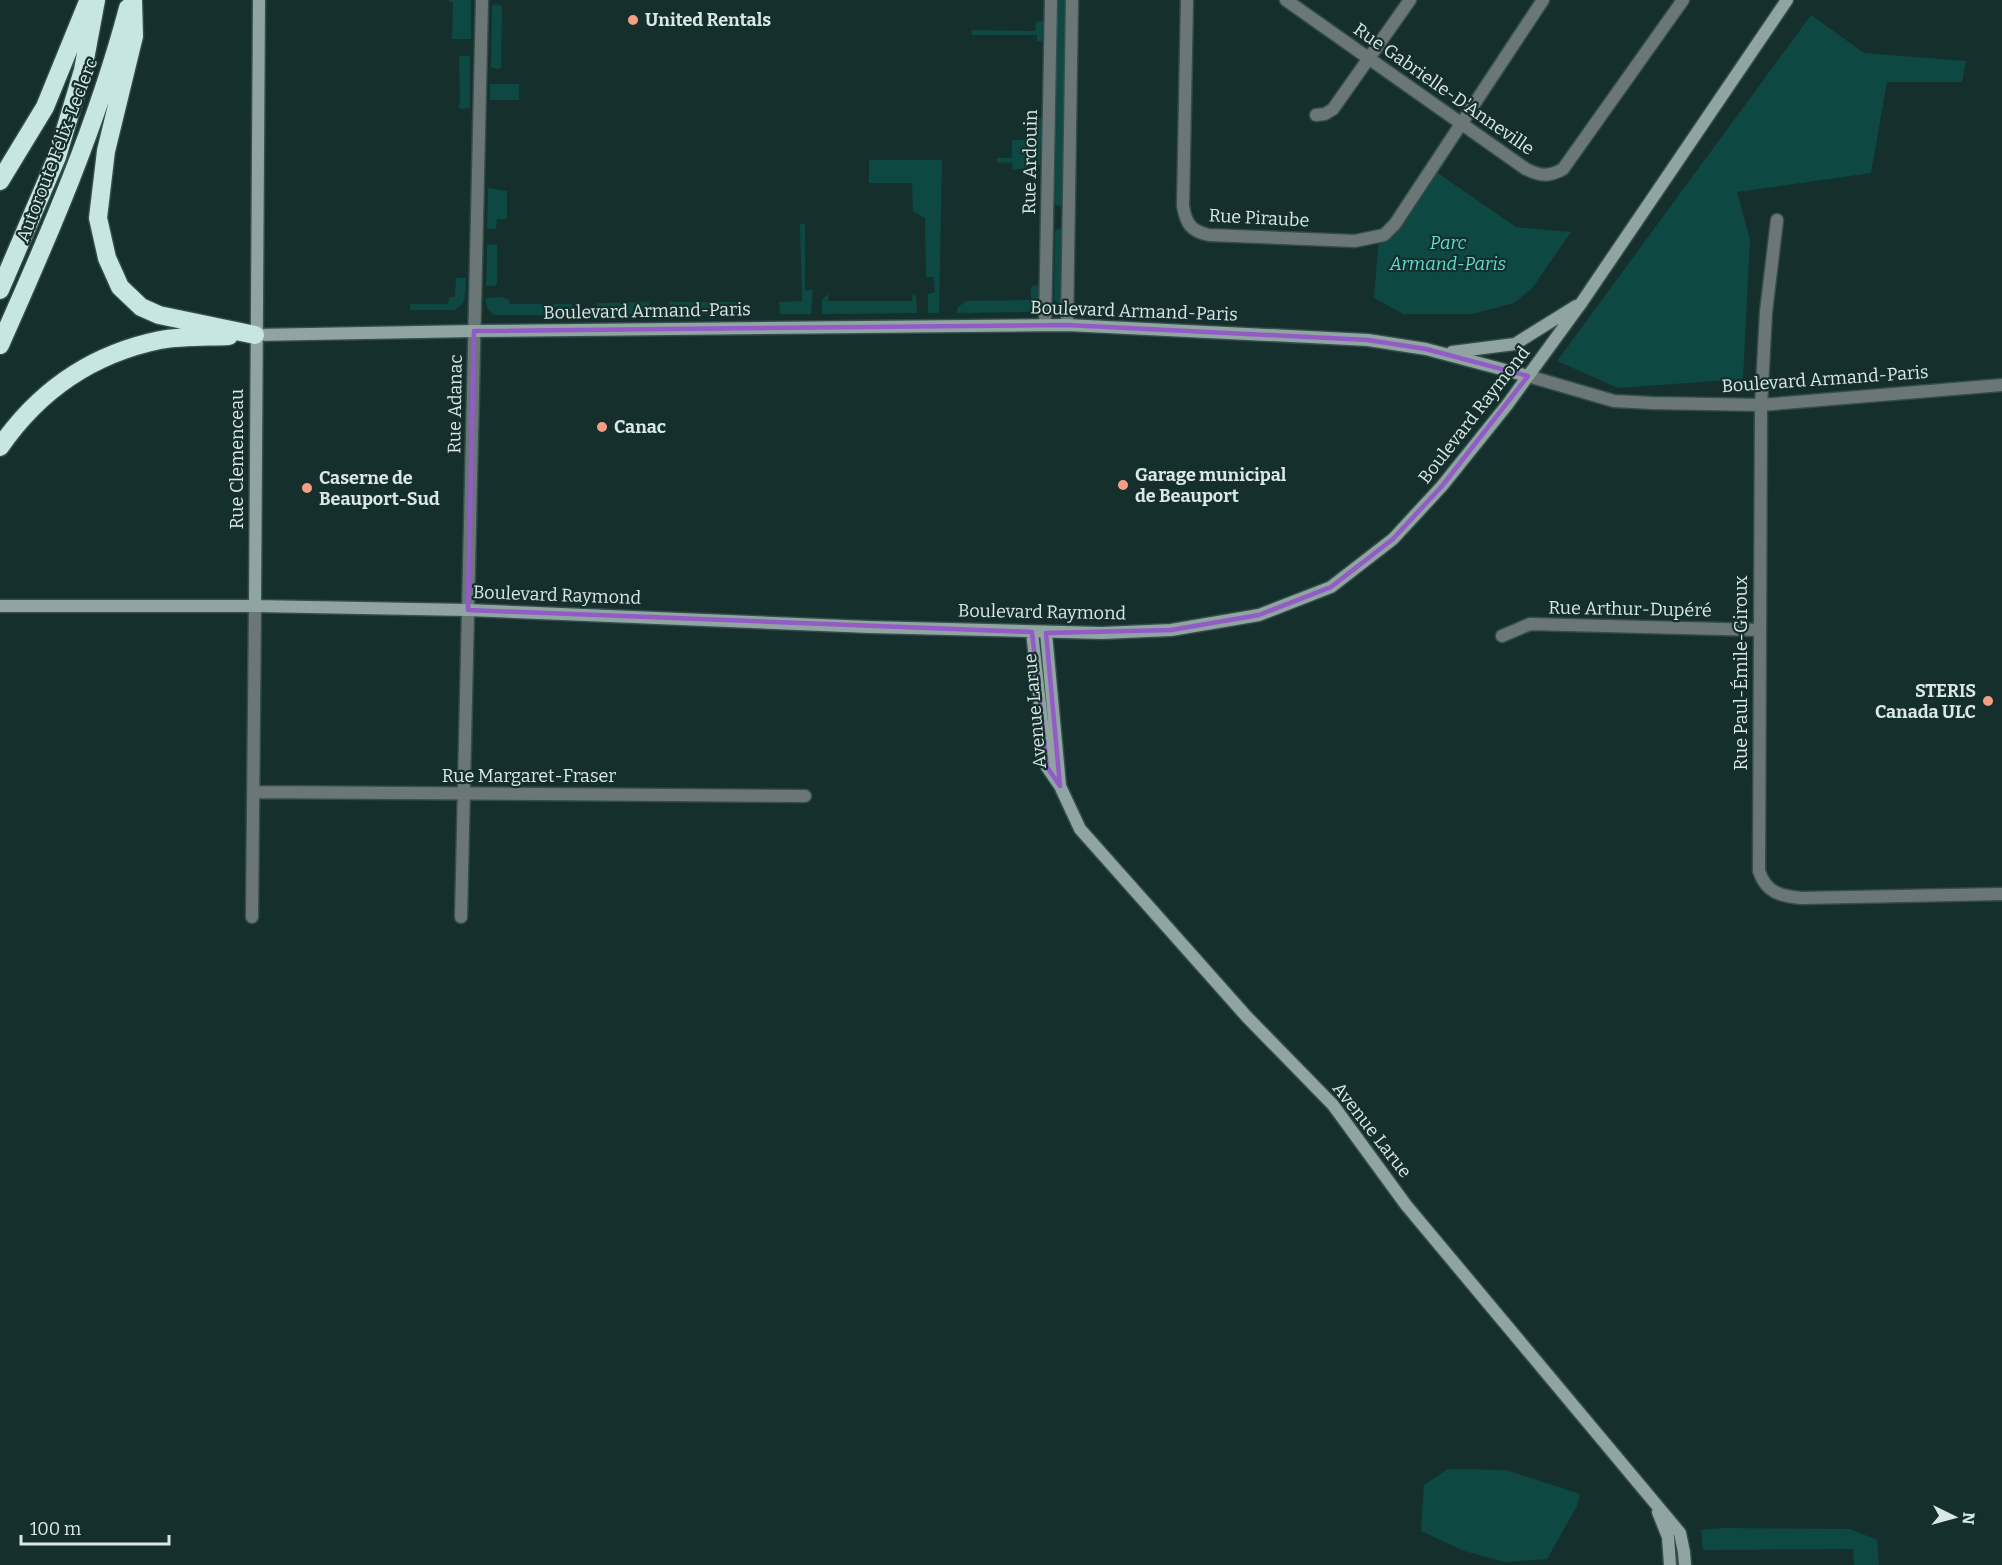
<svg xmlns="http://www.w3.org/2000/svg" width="2002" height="1565" font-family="Bitter,serif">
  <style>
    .green { fill: #0e4843 }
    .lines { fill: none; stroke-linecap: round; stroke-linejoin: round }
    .street-casing { stroke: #344c4a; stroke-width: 15 }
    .secondary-casing { stroke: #344c4a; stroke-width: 15 }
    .highway-casing { stroke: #344c4a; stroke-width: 21 }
    .street { stroke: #6b7776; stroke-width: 12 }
    .secondary { stroke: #90a4a1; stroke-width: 12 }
    .highway { stroke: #c7e5e1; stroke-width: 18 }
    .marked { fill: none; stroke: #925bc8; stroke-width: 4.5; stroke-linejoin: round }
    .poi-dot { fill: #f49e86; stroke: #152f2c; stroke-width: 2 }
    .labels { text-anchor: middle; stroke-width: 4.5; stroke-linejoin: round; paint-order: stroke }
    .poi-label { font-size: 18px; font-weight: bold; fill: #d9e7e5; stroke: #152f2c; text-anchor: start }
    .street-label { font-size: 18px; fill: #d9e7e5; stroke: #152f2c }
    .park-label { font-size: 18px; font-style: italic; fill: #5ddcd0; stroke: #152f2c }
  </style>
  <rect width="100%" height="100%" fill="#152f2c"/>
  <path class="green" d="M448 0H471V39H452L453 3Z
    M1058 0H1066L1063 204 1059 207 1055 204Z
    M495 4 502 6 501 68 497 69 491 67 492 6Z
    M1811 15 1864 53 1966 61 1962 82H1887L1871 173 1737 192 1750 240 1743 379 1618 388 1557 361Z
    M1043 21 1042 41H1037V35H972L971 30 1035 31 1036 22Z
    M460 56H470V108L461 109 458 106 460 102 459 59Z
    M490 84H519V100H490Z
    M1034 117 1042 118 1040 166 1013 170 1012 163 997 162V158H1012V140H1033Z
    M869 160H942L939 313H928V294L935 292 934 277H926L925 218 913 211 912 183H869Z
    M1432 169 1516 227 1571 232 1533 287 1514 303 1472 314H1403L1374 298 1379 237Z
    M488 188 507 191V219H497L496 229H487Z
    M800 224H805V290H813L811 314H780L779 302 802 301Z
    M1060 228 1063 230 1062 301 1058 304 1054 300 1055 231Z
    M487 244 497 245V284L494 286H486Z
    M456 278H466C465 291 468 304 454 310H410V304H448L449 297H455Z
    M1034 285 1039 286C1039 296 1041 306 1030 312L957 313 958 307 966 301 1031 300V288Z
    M913 293 916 296 917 313 822 314V300L828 294V301H912Z
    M502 297 509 300 510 304H572V315H494L488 310 485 298Z
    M669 302H739V312L738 314 670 315Z
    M597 303 649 302 650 314 597 315H595Z
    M1448 1469 1506 1470 1580 1494 1577 1506 1547 1559 1505 1562 1464 1551 1421 1531 1424 1485Z
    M1723 1528 1850 1529 1877 1540 1879 1565H1854L1853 1549 1703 1550 1701 1530Z"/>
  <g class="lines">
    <g class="street-casing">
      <path id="street" d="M1187 0 1183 206C1186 224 1191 231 1209 235L1355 241 1384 235 1395 224 1543 0
        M1286 0 1526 169C1540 176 1549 177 1563 169L1683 0
        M1316 115 1325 114 1333 109 1410 0
        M1777 220 1766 312 1761 405 1759 871C1766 893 1781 896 1801 898L2002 894
        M1045 325 1051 0
        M1067 325 1072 0
        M1528 376 1614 401 1652 403 1761 405 2002 385
        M1502 636 1530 624 1760 630
        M253 792 805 796
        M252 917 255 606
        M461 917 482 0"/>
    </g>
    <g class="secondary-casing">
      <path id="secondary" d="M255 335 474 331 1067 325 1368 340 1426 349 1528 376
        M1452 352 1515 344 1576 306
        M0 606H255L468 610 869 627 1102 633 1171 630 1259 615 1331 587 1393 539 1442 486 1507 405 1582 302 1787 0
        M255 606 259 0
        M1032 632 1047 767 1060 786 1080 829 1247 1017 1333 1105 1406 1205 1680 1533 1684 1552 1685 1565
        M1046 633 1060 785
        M1658 1512 1668 1537 1670 1565"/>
    </g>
    <g class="highway-casing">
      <path id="highway" d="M133 0 134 36 106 151 98 218 107 258 120 287 141 307 159 315 255 335
        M0 181 45 107 87 4
        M0 290 57 157 83 70 96 0
        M0 345C49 235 97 125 128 8
        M0 447C40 389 92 354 160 340 182 336 207 337 229 336"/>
    </g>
    <use href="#street" class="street"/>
    <use href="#secondary" class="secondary"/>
    <use href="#highway" class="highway"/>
  </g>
  <path class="marked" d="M1067 325 1368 340 1426 349 1528 376 1442 486 1393 539 1331 587 1259 615 1171 630 1046 633 1060 786 1047 767 1032 632 468 610 474 331Z"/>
  <g class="poi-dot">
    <circle cx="633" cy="20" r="6"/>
    <circle cx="602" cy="427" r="6"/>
    <circle cx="1123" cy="485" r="6"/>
    <circle cx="307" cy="488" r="6"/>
    <circle cx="1988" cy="701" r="6"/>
  </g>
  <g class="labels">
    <g class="poi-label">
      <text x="645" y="26">United Rentals</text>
      <text x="614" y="433">Canac</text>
      <text x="1135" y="481">Garage municipal<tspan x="1135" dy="21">de Beauport</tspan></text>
      <text x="319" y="484">Caserne de<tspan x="319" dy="21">Beauport-Sud</tspan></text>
      <text x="1976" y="697" text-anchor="end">STERIS<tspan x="1976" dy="21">Canada ULC</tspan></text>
    </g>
    <g class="street-label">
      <text transform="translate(1444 89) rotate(35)" y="6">Rue Gabrielle-D'Anneville</text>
      <text transform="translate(57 150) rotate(-69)" y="6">Autoroute Félix-Leclerc</text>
      <text transform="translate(1030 162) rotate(-89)" y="6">Rue Ardouin</text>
      <text transform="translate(1259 218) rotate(3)" y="6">Rue Piraube</text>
      <text transform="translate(647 311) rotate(-1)" y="6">Boulevard Armand-Paris</text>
      <text transform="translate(1134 311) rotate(2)" y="6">Boulevard Armand-Paris</text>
      <text transform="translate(1825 379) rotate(-4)" y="6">Boulevard Armand-Paris</text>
      <text transform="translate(455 404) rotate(-89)" y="6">Rue Adanac</text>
      <text transform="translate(1474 415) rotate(-52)" y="6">Boulevard Raymond</text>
      <text transform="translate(237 459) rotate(-90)" y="6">Rue Clemenceau</text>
      <text transform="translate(557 595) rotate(2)" y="6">Boulevard Raymond</text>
      <text transform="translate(1630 609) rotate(1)" y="6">Rue Arthur-Dupéré</text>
      <text transform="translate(1042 612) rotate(1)" y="6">Boulevard Raymond</text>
      <text transform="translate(1741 673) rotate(-90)" y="6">Rue Paul-Émile-Giroux</text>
      <text transform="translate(1035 711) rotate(-95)" y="6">Avenue Larue</text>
      <text x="529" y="782">Rue Margaret-Fraser</text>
      <text transform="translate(1372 1130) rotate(52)" y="6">Avenue Larue</text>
    </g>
    <g class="park-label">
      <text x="1448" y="249">Parc<tspan x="1448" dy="21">Armand-Paris</tspan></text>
    </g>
  </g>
  <g transform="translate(1954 1517) rotate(95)" stroke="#152f2c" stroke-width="4.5" paint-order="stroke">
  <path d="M0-4.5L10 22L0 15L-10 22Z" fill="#d9e7e5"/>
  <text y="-9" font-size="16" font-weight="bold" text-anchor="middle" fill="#d9e7e5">N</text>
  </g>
  <path d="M21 1535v9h148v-9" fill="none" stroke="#d9e7e5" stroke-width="3"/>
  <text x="30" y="1535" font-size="18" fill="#d9e7e5" stroke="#152f2c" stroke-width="4.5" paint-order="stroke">100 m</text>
</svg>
